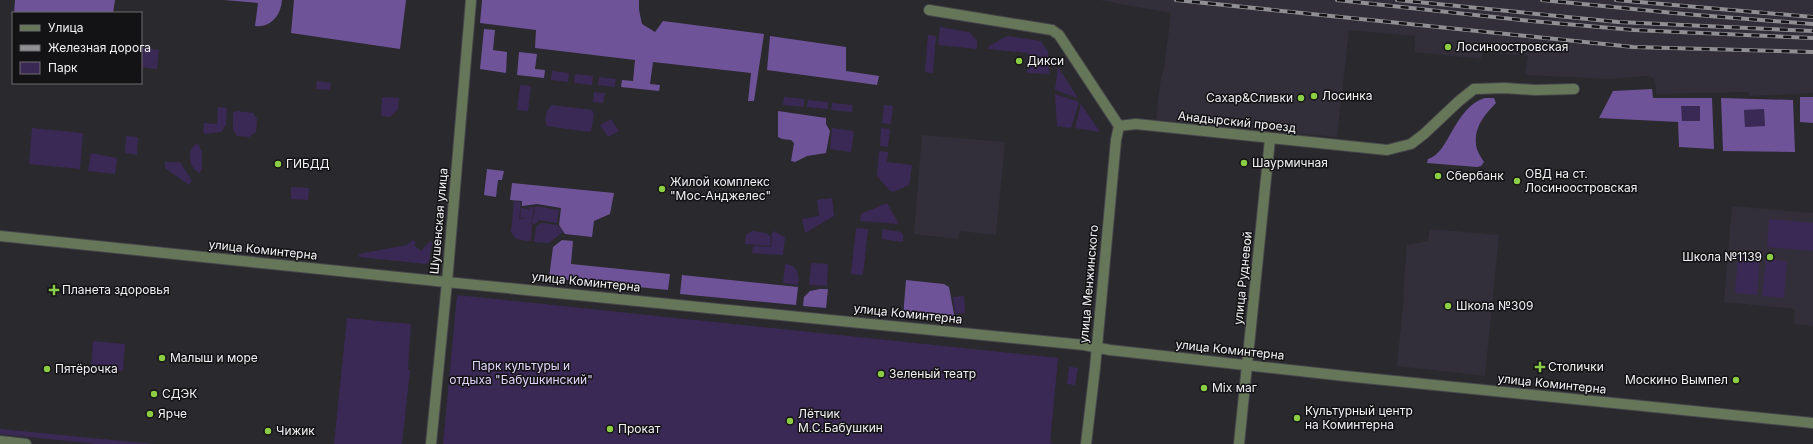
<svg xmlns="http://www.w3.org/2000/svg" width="1813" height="444" font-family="Inter,sans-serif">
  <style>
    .built { fill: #332f3a }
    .green { fill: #3b2955 }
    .forest { fill: #6e5398; fill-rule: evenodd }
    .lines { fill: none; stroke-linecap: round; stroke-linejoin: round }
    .minor-casing { stroke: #46454a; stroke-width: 12 }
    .minor { stroke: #667759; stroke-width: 10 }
    .rail-casing { stroke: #908f93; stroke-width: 4 }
    .rail { stroke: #131214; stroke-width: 2.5; stroke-dasharray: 8; stroke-linecap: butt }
    .poi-dot { fill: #8bce46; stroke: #131214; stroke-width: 1.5 }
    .labels { text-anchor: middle; stroke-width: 3; stroke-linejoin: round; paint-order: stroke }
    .poi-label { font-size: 12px; fill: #f3f2f5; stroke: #131214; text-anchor: start }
    .street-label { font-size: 12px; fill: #f3f2f5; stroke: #131214 }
    .park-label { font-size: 12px; fill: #e2d5fc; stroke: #131214 }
  </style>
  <rect width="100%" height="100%" fill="#2a292e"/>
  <path class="built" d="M1099 0H1813V93L1749 96 1748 92 1656 94V86L1653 78 1646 76 1610 79 1525 75 1528 56 1482 52 1481 59 1415 52V36L1349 30 1337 137 1156 120 1161 77 1164 69 1171 13Z
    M922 135 1005 142 996 235 960 231 958 239 914 234Z
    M1732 206 1813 213V326L1794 324 1795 309 1724 302Z
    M1430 229 1499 235 1485 376 1397 366 1404 296 1403 295 1407 245 1428 241Z"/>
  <path class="green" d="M940 27 969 32 977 41V49L938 45Z
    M928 35 936 36 933 73 925 72Z
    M1007 36 1041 41 1048 52 1049 74 1027 73 1028 53 988 49 989 46Z
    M141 47 159 50 157 69 141 67Z
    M1058 67 1078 98 1055 90Z
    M552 71 569 73 568 82 551 80Z
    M575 74 593 76 592 85 574 83Z
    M599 77 616 79 615 87 598 85Z
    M317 81 331 83 330 90 316 89Z
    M520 85 531 86 528 111 517 110Z
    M594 92 605 93 603 103 593 102Z
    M1055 94 1079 102 1071 128 1057 126Z
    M382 97 399 98 398 109 390 117 381 116Z
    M784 97 804 99V107L783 105Z
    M808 100 828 102V109L807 107Z
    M832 103 853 105 852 112 831 110Z
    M1081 104 1100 132 1075 128Z
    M552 105 592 110 594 114 591 131 588 132 547 126C544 120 546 109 552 105Z
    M884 105 893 106 891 124 882 123Z
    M1681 106H1700V121H1681Z
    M218 107 227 108 226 125 221 132 206 134 203 132 204 123 217 124Z
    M1764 109 1765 126 1745 127 1744 110Z
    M236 111 253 113 257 119 256 132 249 137 237 136 233 130V113Z
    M611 119 619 131 608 137 600 125Z
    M32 128 83 133 80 169 29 164Z
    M832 128 854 131 851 152 830 149Z
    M881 128 890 129 888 147 880 146Z
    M126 136 138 137 137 155 125 153Z
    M196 144H198L202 152V170L199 173C189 168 186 150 196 144Z
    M879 151 888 152 887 162 912 165 909 185 893 192 889 190 877 176Z
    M91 153 117 158 115 174 88 171Z
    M165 162H180L192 181 189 185 165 168Z
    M291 187 309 188 308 200 291 199Z
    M832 198 834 216 805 233 802 219 819 216 817 200Z
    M514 201 521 202 519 219H528L520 218 521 208 528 209 529 211V207H534L532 219 530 221 532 225 531 241C521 240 515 241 511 232Z
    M887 203 899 224 860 221 861 214Z
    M535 206 559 210 557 223 539 220 534 225 530 221 533 219Z
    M1769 219 1813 223V251L1767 247Z
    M541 223 558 225 563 232 549 243 534 242 536 227Z
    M856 228 868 229 863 275 851 274Z
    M882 229 901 232 903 235V242L882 239Z
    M752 231 766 233 771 237 770 246 745 244 746 235Z
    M774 231 785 237 783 255 752 253 753 246 771 247 772 236 771 235Z
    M413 240 416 242 414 245 421 251 429 242H432L429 262 426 264 359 257V254L407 245Z
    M1738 256 1760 258 1757 295 1735 293Z
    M1766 259 1787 261 1784 298 1762 296Z
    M811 263 828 264 827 286 809 285Z
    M785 264C797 265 800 274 798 285L783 283Z
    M457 295 1058 358 1050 443 1054 444H443Z
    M964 296 965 313 955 314 953 297Z
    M347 318 411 324 408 369 410 370 402 444H334Z
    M93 341 125 344 123 371 91 369Z
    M1069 367 1078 368 1075 385 1067 384Z
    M0 429 154 444H97L0 434Z"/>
  <path class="forest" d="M15 0H115L113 13H14Z
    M224 0H282C281 15 271 28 255 26L258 3Z
    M294 0H406L400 49 291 33Z
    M482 0H639V10L642 24 655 32 663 21 764 34 754 101H748L751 73 653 62 650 84 660 85 659 91 621 87 622 80 633 81 635 60 535 48 536 30 480 23Z
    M484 29 495 30 493 50 507 52 506 73 480 69Z
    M770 36 846 47V71L879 76 877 85 767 70Z
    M519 52 537 54 535 69 545 70 544 78 517 75Z
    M1652 89 1653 98H1712L1714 149 1679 147 1678 122 1599 118 1613 91ZM1681 106H1700V121H1682Z
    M1800 97H1813V123L1800 122Z
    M1485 98H1494L1496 103C1485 114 1474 127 1476 144 1476 150 1481 157 1484 162L1481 166 1477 167 1427 163 1428 159C1449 154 1454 107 1485 98Z
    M1721 98 1793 100 1795 152 1723 151ZM1764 109 1765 126 1745 127 1744 110Z
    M778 111 826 118V124L830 131 826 153 807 156 795 162 791 161 794 143 791 140 782 139 778 137Z
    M487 169 504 171 502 180H498L496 197 484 195Z
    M512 183 614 193 610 214 594 221 592 237 565 234 559 225 561 208 537 204 522 206V201L510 200Z
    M562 240 573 241 571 264 670 274 668 290 549 278 553 247Z
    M682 275 798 287 796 305 680 294Z
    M906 280 944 284 949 287 955 319 950 321 903 317Z
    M820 289H828L826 308 803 306 804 297 810 291Z"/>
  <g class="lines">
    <g class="minor-casing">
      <path id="minor" d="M929 10 1052 30 1059 35 1119 126
        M1119 126 1136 124 1387 150 1411 144 1424 134 1459 101 1474 89 1505 88 1535 90 1574 89
        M0 236 456 283 1084 345 1110 350 1345 376 1813 423
        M0 441 26 444
        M431 444 447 282 471 0
        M1086 444 1095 368 1116 140 1119 126
        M1239 444 1270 139"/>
    </g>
    <use href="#minor" class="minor"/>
    <g class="rail-casing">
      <path id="rail" d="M1176 0 1633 47 1813 52
        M1337 0 1531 21 1634 30 1813 38
        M1397 0 1618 22 1813 31
        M1542 0 1684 14 1813 24
        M1616 0 1813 17"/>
    </g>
    <use href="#rail" class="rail"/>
  </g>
  <g class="poi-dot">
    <circle cx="1448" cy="47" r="4"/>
    <circle cx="1019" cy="61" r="4"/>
    <circle cx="1314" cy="96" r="4"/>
    <circle cx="1301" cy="98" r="4"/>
    <circle cx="1244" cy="163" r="4"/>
    <circle cx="278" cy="164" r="4"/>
    <circle cx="1438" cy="176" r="4"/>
    <circle cx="1517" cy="181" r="4"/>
    <circle cx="662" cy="189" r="4"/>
    <circle cx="1770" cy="257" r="4"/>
    <path d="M52 284h4v4h4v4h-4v4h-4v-4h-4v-4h4z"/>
    <circle cx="1448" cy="306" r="4"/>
    <circle cx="162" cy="358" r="4"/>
    <path d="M1538 361h4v4h4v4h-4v4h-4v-4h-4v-4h4z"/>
    <circle cx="47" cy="369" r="4"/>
    <circle cx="881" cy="374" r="4"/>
    <circle cx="1736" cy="380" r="4"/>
    <circle cx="1204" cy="388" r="4"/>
    <circle cx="154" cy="394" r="4"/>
    <circle cx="150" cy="414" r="4"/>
    <circle cx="1297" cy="418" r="4"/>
    <circle cx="790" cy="421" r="4"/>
    <circle cx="610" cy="429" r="4"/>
    <circle cx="268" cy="431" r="4"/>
  </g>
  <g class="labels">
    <g class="poi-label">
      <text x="1456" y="51">Лосиноостровская</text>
      <text x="1027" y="65">Дикси</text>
      <text x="1322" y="100">Лосинка</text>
      <text x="1293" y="102" text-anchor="end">Сахар&amp;Сливки</text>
      <text x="1252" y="167">Шаурмичная</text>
      <text x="286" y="168">ГИБДД</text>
      <text x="1525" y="178">ОВД на ст.<tspan x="1525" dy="14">Лосиноостровская</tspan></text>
      <text x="1446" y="180">Сбербанк</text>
      <text x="670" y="186">Жилой комплекс<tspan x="670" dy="14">"Мос-Анджелес"</tspan></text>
      <text x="1762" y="261" text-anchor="end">Школа №1139</text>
      <text x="62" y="294">Планета здоровья</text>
      <text x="1456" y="310">Школа №309</text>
      <text x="170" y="362">Малыш и море</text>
      <text x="1548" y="371">Столички</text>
      <text x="55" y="373">Пятёрочка</text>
      <text x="889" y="378">Зеленый театр</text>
      <text x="1728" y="384" text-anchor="end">Москино Вымпел</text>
      <text x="1212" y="392">Mix маг</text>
      <text x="162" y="398">СДЭК</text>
      <text x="1305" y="415">Культурный центр<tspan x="1305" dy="14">на Коминтерна</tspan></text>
      <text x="158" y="418">Ярче</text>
      <text x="798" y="418">Лётчик<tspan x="798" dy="14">М.С.Бабушкин</tspan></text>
      <text x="618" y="433">Прокат</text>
      <text x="276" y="435">Чижик</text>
    </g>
    <g class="street-label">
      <text transform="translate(1237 122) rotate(6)" y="4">Анадырский проезд</text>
      <text transform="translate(439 221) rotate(-85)" y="4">Шушенская улица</text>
      <text transform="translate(263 250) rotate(6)" y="4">улица Коминтерна</text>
      <text transform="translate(1243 278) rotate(-84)" y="4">улица Рудневой</text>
      <text transform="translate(586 282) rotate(6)" y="4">улица Коминтерна</text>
      <text transform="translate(1089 284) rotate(-85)" y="4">улица Менжинского</text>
      <text transform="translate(908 314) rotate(6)" y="4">улица Коминтерна</text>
      <text transform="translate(1230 350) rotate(6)" y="4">улица Коминтерна</text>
      <text transform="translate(1552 384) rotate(6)" y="4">улица Коминтерна</text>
    </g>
    <g class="park-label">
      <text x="521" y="370">Парк культуры и<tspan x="521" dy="14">отдыха "Бабушкинский"</tspan></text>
    </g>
  </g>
  <rect x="12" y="12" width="130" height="72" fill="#131214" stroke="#6d6c6e"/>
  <rect x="20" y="25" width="20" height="6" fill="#667759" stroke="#6d6c6e"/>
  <text x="48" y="32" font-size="12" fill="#f3f2f5">Улица</text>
  <rect x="20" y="45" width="20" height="6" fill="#908f93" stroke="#6d6c6e"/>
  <text x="48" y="52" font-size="12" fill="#f3f2f5">Железная дорога</text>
  <rect x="20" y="62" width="20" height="12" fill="#3b2955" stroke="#6d6c6e"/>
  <text x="48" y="72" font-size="12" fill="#f3f2f5">Парк</text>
</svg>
